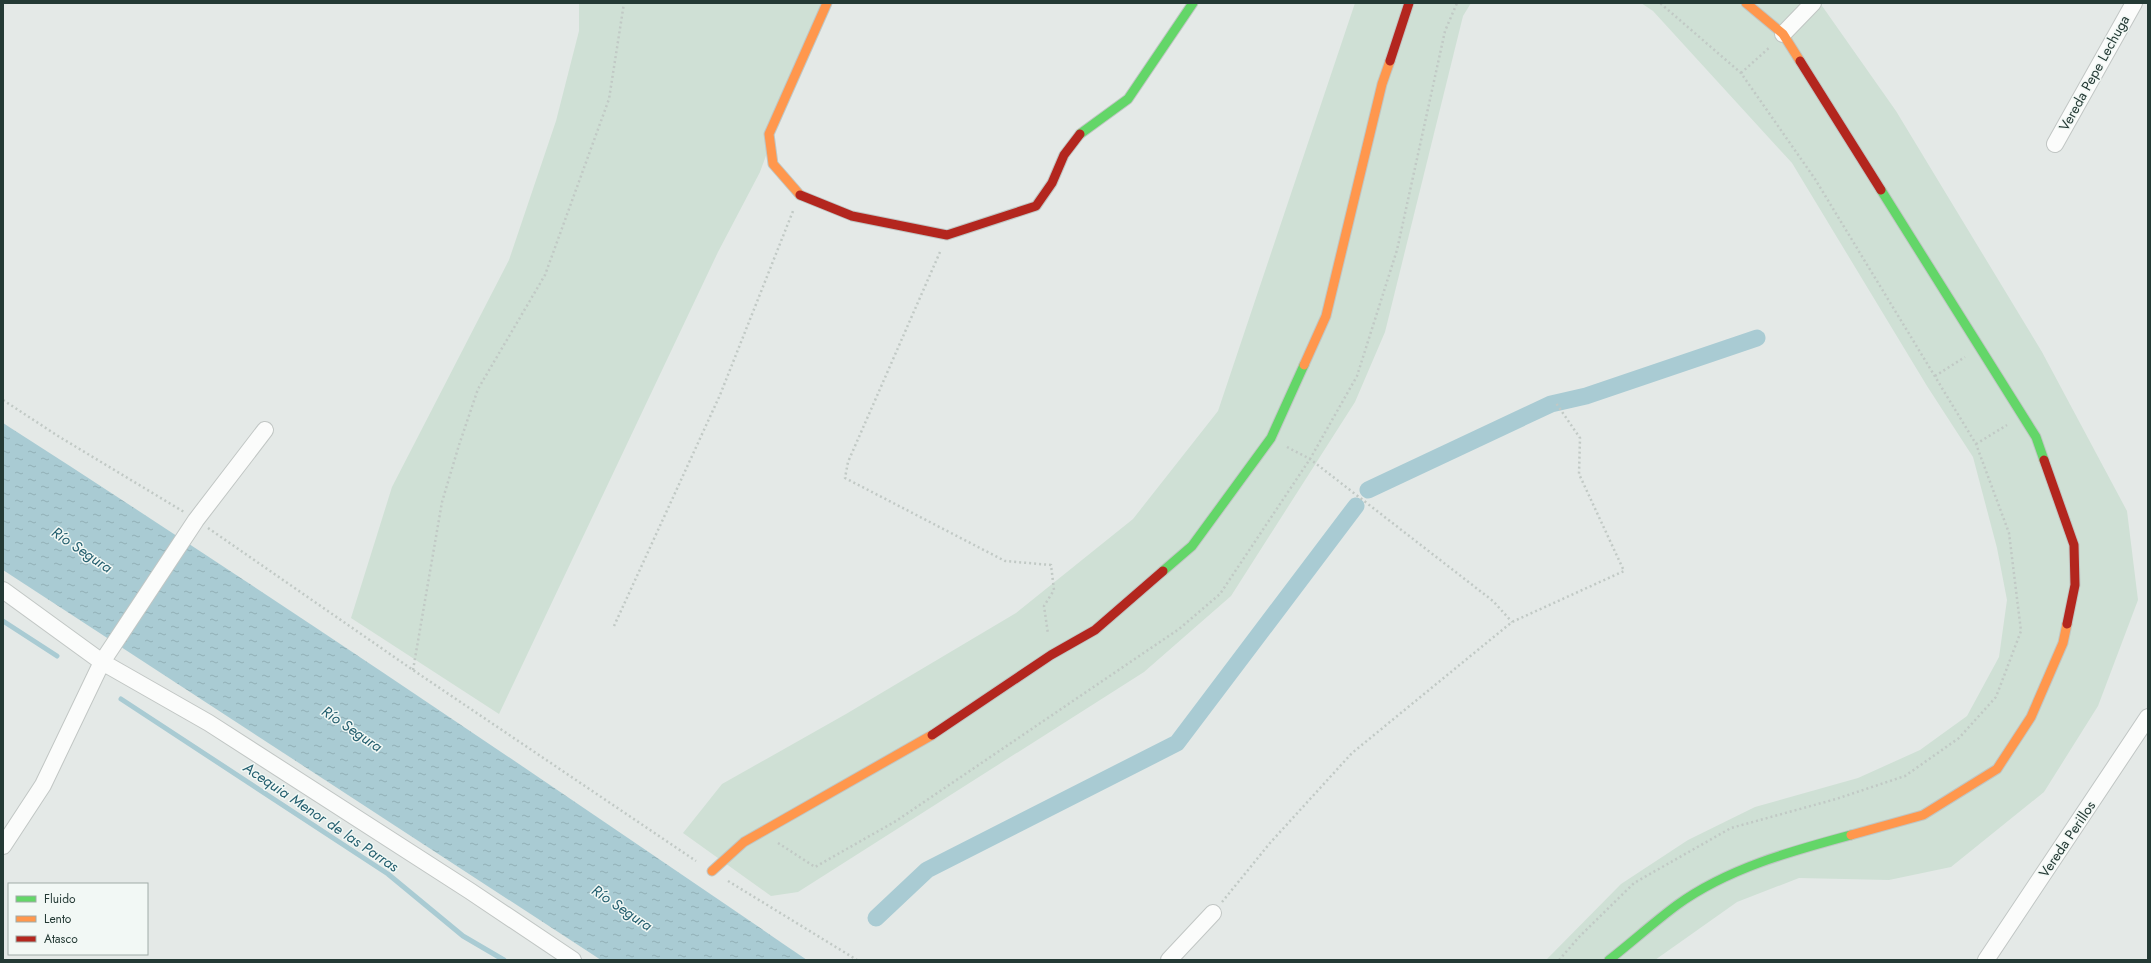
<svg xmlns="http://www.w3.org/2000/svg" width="2151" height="963" font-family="Jost,sans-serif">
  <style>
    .green { fill: #cfe0d5 }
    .water { fill: url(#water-ripples) }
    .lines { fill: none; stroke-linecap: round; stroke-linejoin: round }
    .stream { stroke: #a9cbd3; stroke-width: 5 }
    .canal { stroke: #a9cbd3; stroke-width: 17 }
    .street-casing { stroke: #c1c6c4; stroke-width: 18 }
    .fast-casing { stroke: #c0c6c4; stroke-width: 11 }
    .slow-casing { stroke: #c0c6c4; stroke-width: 11 }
    .jam-casing { stroke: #c0c6c4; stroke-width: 11 }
    .path { stroke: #c1c9c5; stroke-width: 2.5; stroke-dasharray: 2 3; stroke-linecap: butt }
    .street { stroke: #fbfcfb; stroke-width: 16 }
    .fast { stroke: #63d668; stroke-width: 9 }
    .slow { stroke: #ff974d; stroke-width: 9 }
    .jam { stroke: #b3261e; stroke-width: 9 }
    .labels { text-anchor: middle; stroke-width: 3; stroke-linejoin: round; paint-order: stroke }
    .street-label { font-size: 14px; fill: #243a35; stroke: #f2f8f5 }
    .water-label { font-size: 15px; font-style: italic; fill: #245f6f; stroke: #f2f8f5 }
  </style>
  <defs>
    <pattern id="water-ripples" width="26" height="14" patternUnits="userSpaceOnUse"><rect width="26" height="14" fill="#a9cbd3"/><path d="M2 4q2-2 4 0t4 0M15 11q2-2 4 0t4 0" fill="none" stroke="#91afb6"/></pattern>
  </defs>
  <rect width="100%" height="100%" fill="#e4e9e7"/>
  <path class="green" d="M579 3H822L760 172 718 252 499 714 351 618 392 487 509 260 556 121 579 31Z
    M1355 3H1471L1463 16 1385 332 1355 402 1231 596 1144 672 798 892 771 896 683 833 722 784 846 714 1016 613 1133 519 1218 411Z
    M1641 3H1820L1896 111 2042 352 2127 511 2138 600 2098 706 2044 792 1951 867 1889 880 1799 878 1737 902 1655 960H1546L1621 884 1688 840 1755 807 1858 778 1920 750 1967 716 1999 657 2007 600 1997 548 1973 457 1927 386 1792 163 1653 11Z"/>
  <path class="water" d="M3 423C274 597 541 778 807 960H601L3 570Z"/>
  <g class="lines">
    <path class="stream" d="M3 621 57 656
      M121 699 388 874 463 936 504 960"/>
    <path class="canal" d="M1368 490 1551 404 1586 396 1757 338
      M876 918 927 870 1177 743 1356 506"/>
    <g class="street-casing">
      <path id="street" d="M1783 34 1813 3
        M2055 144 2134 3
        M3 590 102 662 209 723 470 891 573 960
        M3 846 43 785 102 662 196 520 265 430
        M1169 960 1213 913
        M1986 960 2148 717"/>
    </g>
    <g class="fast-casing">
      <path id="fast" d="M1080 134 1128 99 1193 3
        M1881 190 2036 437 2044 460
        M1163 571 1192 546 1271 438 1304 365
        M1609 960C1632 942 1654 922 1677 905 1728 868 1792 851 1851 835"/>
    </g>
    <g class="slow-casing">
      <path id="slow" d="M1746 3 1783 34 1800 61
        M800 195 773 164 769 134 827 3
        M1304 365 1326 316 1382 84 1390 61
        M1851 835 1923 815 1997 769 2031 717 2063 643 2067 624
        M712 871 744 842 932 735"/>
    </g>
    <g class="jam-casing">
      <path id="jam" d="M1390 61 1409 3
        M1800 61 1881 190
        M800 195 852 216 947 235 1036 206 1052 183 1064 155 1080 134
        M2044 460 2074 545 2075 585 2067 624
        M932 735 1051 655 1095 630 1163 571"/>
    </g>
    <path class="path" d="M1741 73 1770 47
      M940 252 848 462 845 478 1005 561 1051 565 1054 590 1044 606 1048 634
      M1935 376 1965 357
      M3 400 58 436 184 512
      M1976 444 2007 425
      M1287 447 1310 459 1493 601 1512 622
      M208 528 413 670 696 861
      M614 626 720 395 793 211
      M413 670 442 502 459 445 478 389 545 275 609 99 624 3
      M778 843 815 867 896 821 1179 629 1220 594 1310 459 1357 376 1397 250 1445 31 1457 3
      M728 881 857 960
      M1222 902 1270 843 1352 753 1512 622 1624 571 1579 474 1580 438 1556 403
      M1559 960 1580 936 1634 883 1731 828 1836 799 1905 776 1959 738 1996 697 2021 631 2009 533 1976 444 1815 179 1741 73 1660 3"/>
    <use href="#street" class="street"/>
    <use href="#fast" class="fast"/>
    <use href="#slow" class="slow"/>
    <use href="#jam" class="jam"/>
  </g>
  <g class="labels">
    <g class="street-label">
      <text transform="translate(2094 73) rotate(-61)" y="5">Vereda Pepe Lechuga</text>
      <text transform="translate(2067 839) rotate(-56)" y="5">Vereda Perillos</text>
    </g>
    <g class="water-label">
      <text transform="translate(82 550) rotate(34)" y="5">Río Segura</text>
      <text transform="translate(352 729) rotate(34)" y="5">Río Segura</text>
      <text transform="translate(321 817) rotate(34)" y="5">Acequia Menor de las Parras</text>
      <text transform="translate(622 908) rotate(34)" y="5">Río Segura</text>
    </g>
  </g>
  <rect width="2151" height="963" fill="none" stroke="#243a35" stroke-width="8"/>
  <rect x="8" y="883" width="140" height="72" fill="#f2f8f5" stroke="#a0aca8"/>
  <rect x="16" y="896" width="20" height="6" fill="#63d668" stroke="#a0aca8"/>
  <text x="44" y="903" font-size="12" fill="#243a35">Fluido</text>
  <rect x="16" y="916" width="20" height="6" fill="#ff974d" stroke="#a0aca8"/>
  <text x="44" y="923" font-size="12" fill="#243a35">Lento</text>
  <rect x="16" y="936" width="20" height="6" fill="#b3261e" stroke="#a0aca8"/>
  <text x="44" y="943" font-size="12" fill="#243a35">Atasco</text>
</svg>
